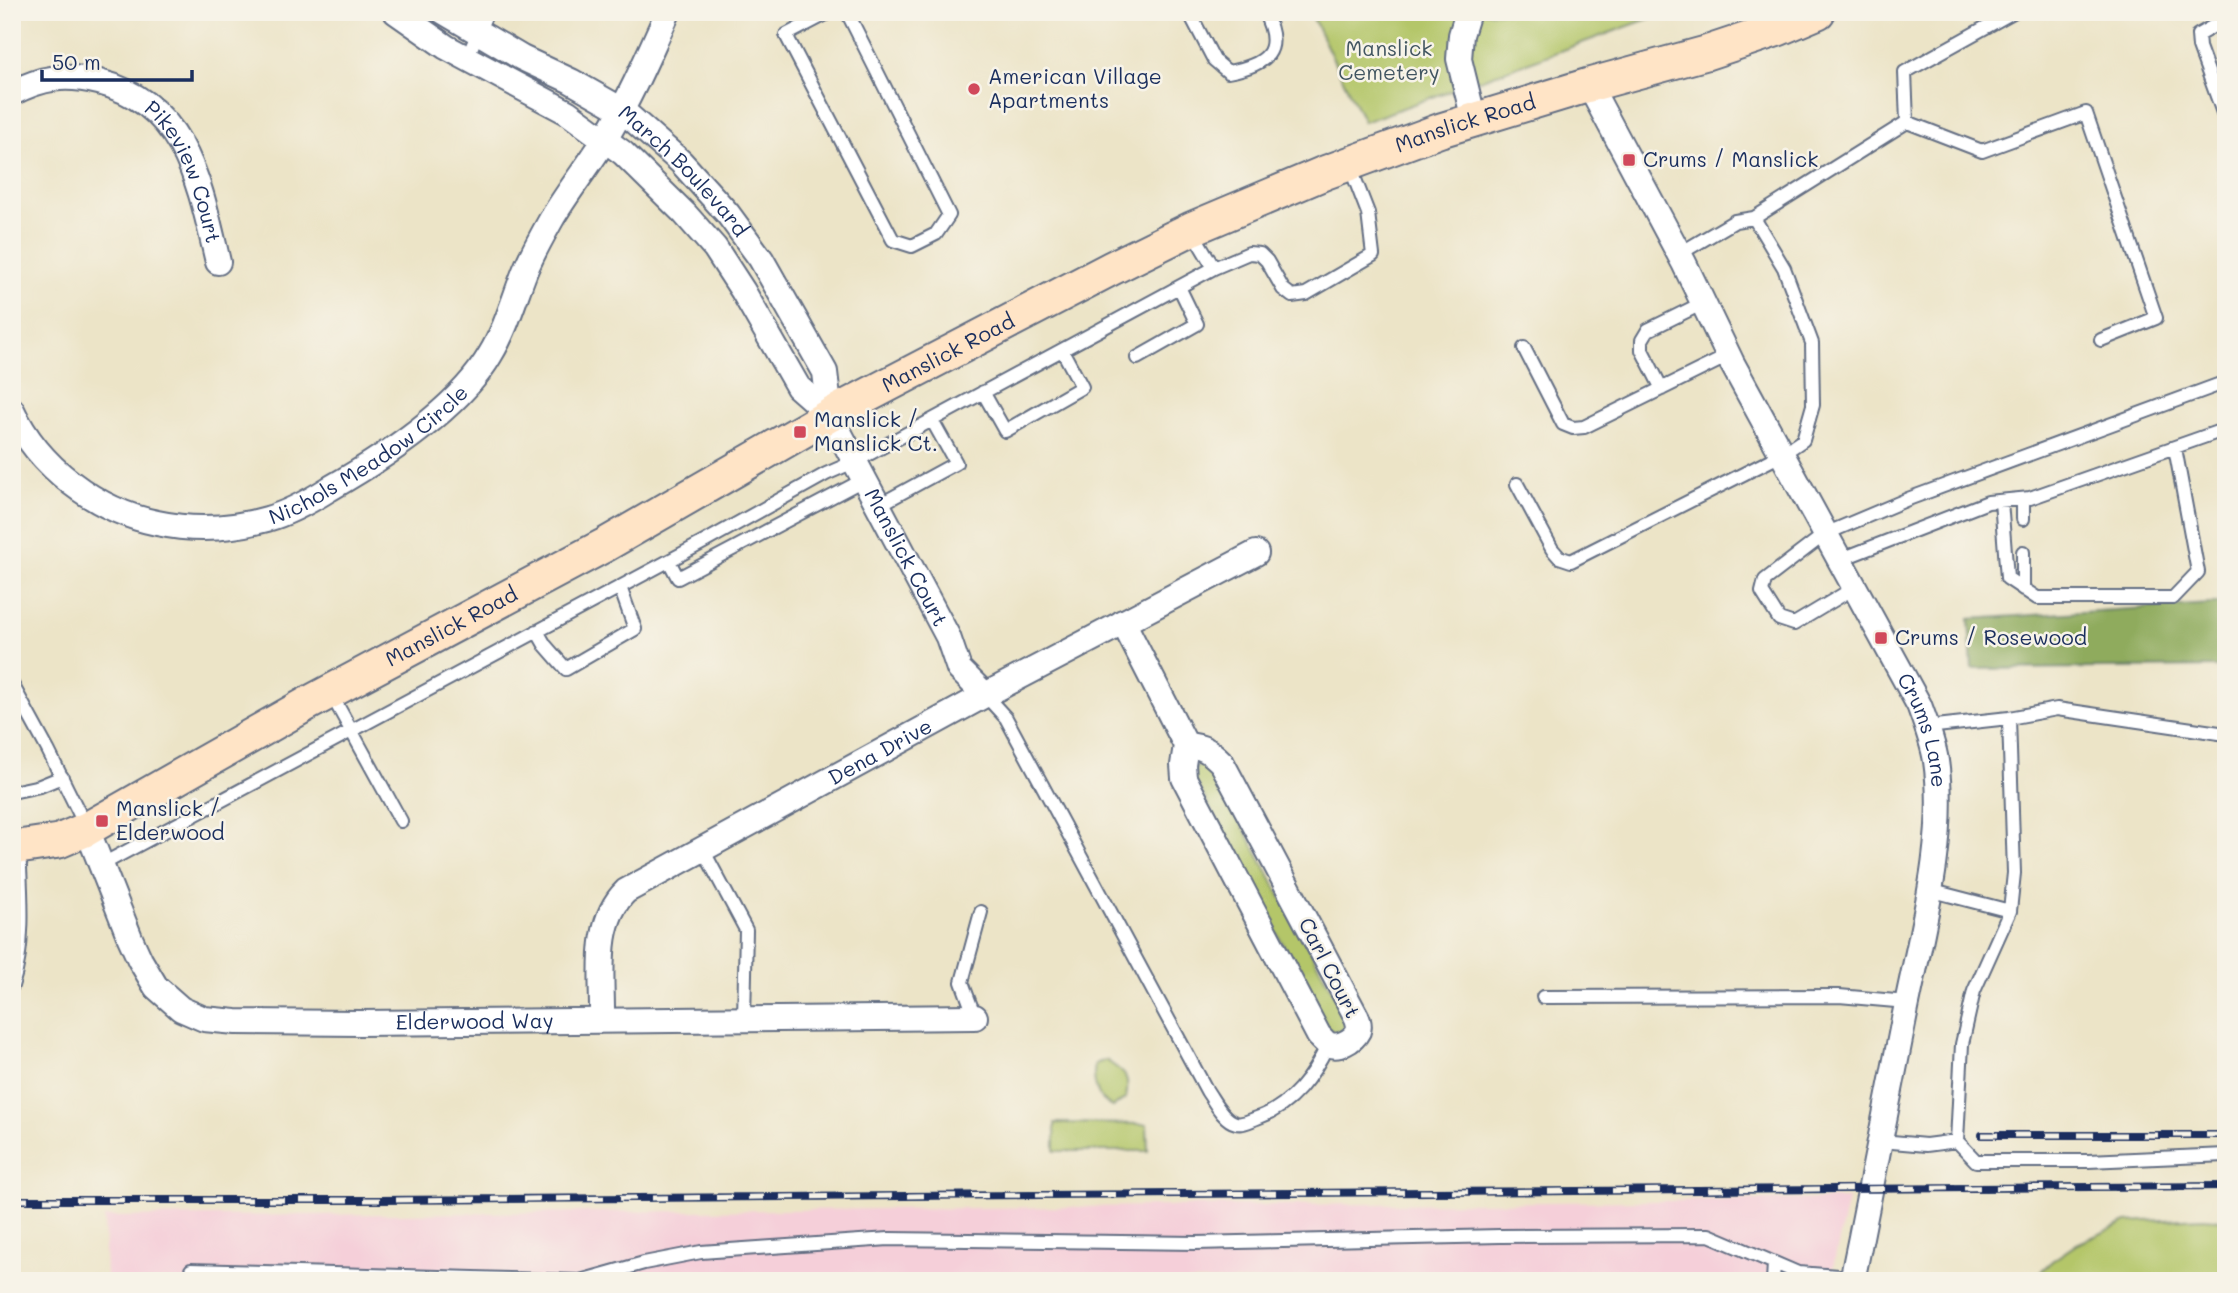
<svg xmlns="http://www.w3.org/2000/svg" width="2238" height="1293" font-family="Mali,sans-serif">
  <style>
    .built { fill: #f5cfd9 }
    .green { fill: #b4c669; stroke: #687a64; stroke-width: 2 }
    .forest { fill: #8fab5d; stroke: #556d5e; stroke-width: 2 }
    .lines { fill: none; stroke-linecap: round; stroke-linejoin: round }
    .lane-casing { stroke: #646e83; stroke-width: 16 }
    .street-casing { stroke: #646e83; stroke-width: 28 }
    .secondary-casing { stroke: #646e83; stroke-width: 37 }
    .lane { stroke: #fff; stroke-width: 12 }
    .street { stroke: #fff; stroke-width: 24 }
    .secondary { stroke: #ffe4c6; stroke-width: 33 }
    .rail-casing { stroke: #1b2f5e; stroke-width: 8 }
    .rail { stroke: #f7f3e8; stroke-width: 5; stroke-dasharray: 16; stroke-linecap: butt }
    .poi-dot { fill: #d1495b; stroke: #f7f3e8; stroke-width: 2.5 }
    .labels { text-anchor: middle; stroke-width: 5; stroke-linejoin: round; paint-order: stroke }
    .park-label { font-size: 21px; fill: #415561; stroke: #f7f3e8 }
    .poi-label { font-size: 21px; fill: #1b2f5e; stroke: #f7f3e8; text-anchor: start }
    .street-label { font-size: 21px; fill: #1b2f5e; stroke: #f7f3e8 }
  </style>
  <rect width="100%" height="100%" fill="#f7f3e8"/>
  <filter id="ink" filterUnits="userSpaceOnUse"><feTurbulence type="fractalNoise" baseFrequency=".0143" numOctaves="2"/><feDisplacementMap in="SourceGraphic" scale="14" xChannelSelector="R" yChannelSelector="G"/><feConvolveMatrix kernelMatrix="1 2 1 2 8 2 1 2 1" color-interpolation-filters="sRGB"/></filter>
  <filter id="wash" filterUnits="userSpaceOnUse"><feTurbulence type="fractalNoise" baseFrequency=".00686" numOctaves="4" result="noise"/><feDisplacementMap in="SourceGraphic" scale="28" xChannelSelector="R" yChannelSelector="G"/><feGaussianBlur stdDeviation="1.57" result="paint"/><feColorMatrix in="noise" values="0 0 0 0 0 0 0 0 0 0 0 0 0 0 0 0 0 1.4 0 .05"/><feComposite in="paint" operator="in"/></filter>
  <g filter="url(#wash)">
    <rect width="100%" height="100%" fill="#ece4c7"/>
    <path class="built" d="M1848 1199 1830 1281H106L104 1217Z"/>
    <path class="green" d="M1310 12H1667L1364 122Z
      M1204 762 1209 764 1347 1018 1344 1030 1337 1033 1328 1029 1195 780V767Z
      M1106 1060C1123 1073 1131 1073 1126 1098L1113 1107C1096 1100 1092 1081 1095 1064Z
      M1055 1123 1147 1124 1148 1151H1055Z
      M2203 1218 2226 1220V1281H2030L2052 1261 2077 1244 2127 1222Z"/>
    <path class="forest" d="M2226 603V667L1972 669 1969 619Z"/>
  </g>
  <g filter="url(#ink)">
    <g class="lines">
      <g class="lane-casing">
        <path id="lane" d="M830 12 786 35 893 240 912 246 936 234 949 215 847 12
          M1189 12 1214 60 1228 72C1266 65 1285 52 1264 12
          M2013 12 1905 72 1907 122 1982 151 2086 113 2156 318 2101 340
          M2226 19 2198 35 2199 47 2226 121
          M467 58 487 12
          M1754 218 1907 122
          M1192 231 1214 268 1249 253 1260 254 1267 261 1283 289 1292 296 1306 294 1373 255 1368 213 1349 164
          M1524 348 1563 424 1573 428 1584 427 1728 356
          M1137 358 1197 324 1179 287
          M1662 389 1642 350V340L1648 330 1703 303
          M983 392 1005 431 1082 387 1062 350
          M1517 484 1552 549 1559 557 1571 561 1781 455 1803 440 1813 405 1812 343 1784 268 1754 218 1735 221 1679 254
          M2023 499V519
          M2001 501 2007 578 2037 598H2173L2198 572 2175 448
          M879 505 956 463 932 420
          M1839 560 1988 502 2030 498 2226 429
          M669 561 678 578 865 479
          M1854 588 1794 624 1779 619 1762 592 1765 580 1825 534 1908 499 2226 382
          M2023 589V552
          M537 631 545 645 566 669 635 629 620 587
          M12 684 48 750 87 829
          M330 692 401 821
          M985 695 1006 718 1207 1091C1214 1101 1223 1120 1236 1123 1243 1125 1251 1120 1257 1118 1292 1106 1313 1076 1328 1044
          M1927 727 2009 718 2057 709 2226 734
          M12 792 40 786 62 777
          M702 848 746 930 744 1018
          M101 865 704 542 826 474 856 461 1214 268
          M1929 890 2010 911 2014 873 2009 718
          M2010 911 1974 991 1962 1044 1957 1141 1976 1161H2088L2226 1155
          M12 986C26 944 21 891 19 848
          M1543 997 1839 996 1907 1002
          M975 1017 962 982 981 912
          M1881 1141 1926 1145 1957 1141
          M191 1281V1270L580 1281 644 1263 701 1252 889 1239 1196 1243 1500 1236 1709 1235 1798 1273 1852 1277
          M1773 1281 1774 1263"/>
      </g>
      <g class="street-casing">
        <g id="street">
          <path id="s1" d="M396 12 446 47 567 112 623 153 685 214 715 248 743 291 798 387 830 415 948 637 959 669 985 695"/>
          <path id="s2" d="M444 12 522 58 571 81 622 110 681 162 728 214 761 259 825 372 830 415"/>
          <path d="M1468 12 1461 35 1459 59 1474 120"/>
          <path id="s3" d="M1589 85 1684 263 1732 363 1919 705C1926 724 1933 742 1936 761 1948 842 1919 940 1904 1019 1887 1107 1870 1194 1852 1281"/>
          <path id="s4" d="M12 93C43 77 65 74 99 82 187 104 200 187 218 262"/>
          <path id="s5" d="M12 410C38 467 97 511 157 523 194 531 231 529 267 519 289 513 310 501 329 489 383 458 458 410 490 355 506 329 514 299 525 271 532 254 542 236 551 220 568 191 590 164 607 136 631 96 649 54 668 12"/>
          <path d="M1123 622 1186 745 1183 765 1184 778 1319 1036C1322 1038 1324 1042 1328 1044 1338 1049 1353 1041 1358 1031 1360 1025 1358 1019 1355 1014L1222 763C1210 751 1203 746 1186 745"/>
          <path id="s6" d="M87 829 130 938 140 960 156 987 181 1009 204 1019 236 1022 360 1023 975 1017"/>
          <path id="s7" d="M602 1020C603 977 593 923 626 891L985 695 1256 553"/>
        </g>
      </g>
      <g class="secondary-casing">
        <g id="secondary">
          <path id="s8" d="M12 848 59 841 87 829 307 704 605 545 830 415 1112 268 1191 229 1324 173 1441 130 1589 85 1706 53 1778 29 1818 12"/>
        </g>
      </g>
      <use href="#lane" class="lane"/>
      <use href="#street" class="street"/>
      <use href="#secondary" class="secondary"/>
      <g class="rail-casing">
        <path id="rail" d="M1982 1135H2226
          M12 1200H380L2226 1186"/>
      </g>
      <use href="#rail" class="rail"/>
    </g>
  </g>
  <g class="poi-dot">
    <circle cx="974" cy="89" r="7"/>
    <rect x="1622" y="153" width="14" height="14" rx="3.5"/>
    <rect x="793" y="425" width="14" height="14" rx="3.5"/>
    <rect x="1874" y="631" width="14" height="14" rx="3.5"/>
    <rect x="95" y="814" width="14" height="14" rx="3.5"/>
  </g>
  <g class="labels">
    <g class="park-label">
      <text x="1389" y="56">Manslick<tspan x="1389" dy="24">Cemetery</tspan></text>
    </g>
    <g class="poi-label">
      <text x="988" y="84">American Village<tspan x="988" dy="24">Apartments</tspan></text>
      <text x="1643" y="167">Crums / Manslick</text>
      <text x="814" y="427">Manslick /<tspan x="814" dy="24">Manslick Ct.</tspan></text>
      <text x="1895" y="645">Crums / Rosewood</text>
      <text x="116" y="816">Manslick /<tspan x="116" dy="24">Elderwood</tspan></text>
    </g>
    <g class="street-label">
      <text dy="7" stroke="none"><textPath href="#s8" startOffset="1629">Manslick Road</textPath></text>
      <text dy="7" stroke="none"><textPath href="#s2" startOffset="290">March Boulevard</textPath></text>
      <text dy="7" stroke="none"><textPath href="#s4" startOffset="222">Pikeview Court</textPath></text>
      <text dy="7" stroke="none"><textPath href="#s8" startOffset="1062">Manslick Road</textPath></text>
      <text dy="7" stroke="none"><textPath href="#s5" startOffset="422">Nichols Meadow Circle</textPath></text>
      <text dy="7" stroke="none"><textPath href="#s1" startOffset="766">Manslick Court</textPath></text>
      <text dy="7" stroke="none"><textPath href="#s8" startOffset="495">Manslick Road</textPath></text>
      <text dy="7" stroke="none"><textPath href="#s3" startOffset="728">Crums Lane</textPath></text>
      <text dy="7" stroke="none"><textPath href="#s7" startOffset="425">Dena Drive</textPath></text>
      <text transform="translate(1329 968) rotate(63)" y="7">Carl Court</text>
      <text dy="7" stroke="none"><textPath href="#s6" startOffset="502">Elderwood Way</textPath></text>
    </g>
  </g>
  <rect width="2238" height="1293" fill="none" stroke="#f7f3e8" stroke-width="42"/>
  <path d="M42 70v10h150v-10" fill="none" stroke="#1b2f5e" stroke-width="3.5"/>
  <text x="52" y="70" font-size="21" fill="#1b2f5e" stroke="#f7f3e8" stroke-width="5" paint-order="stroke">50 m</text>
</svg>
